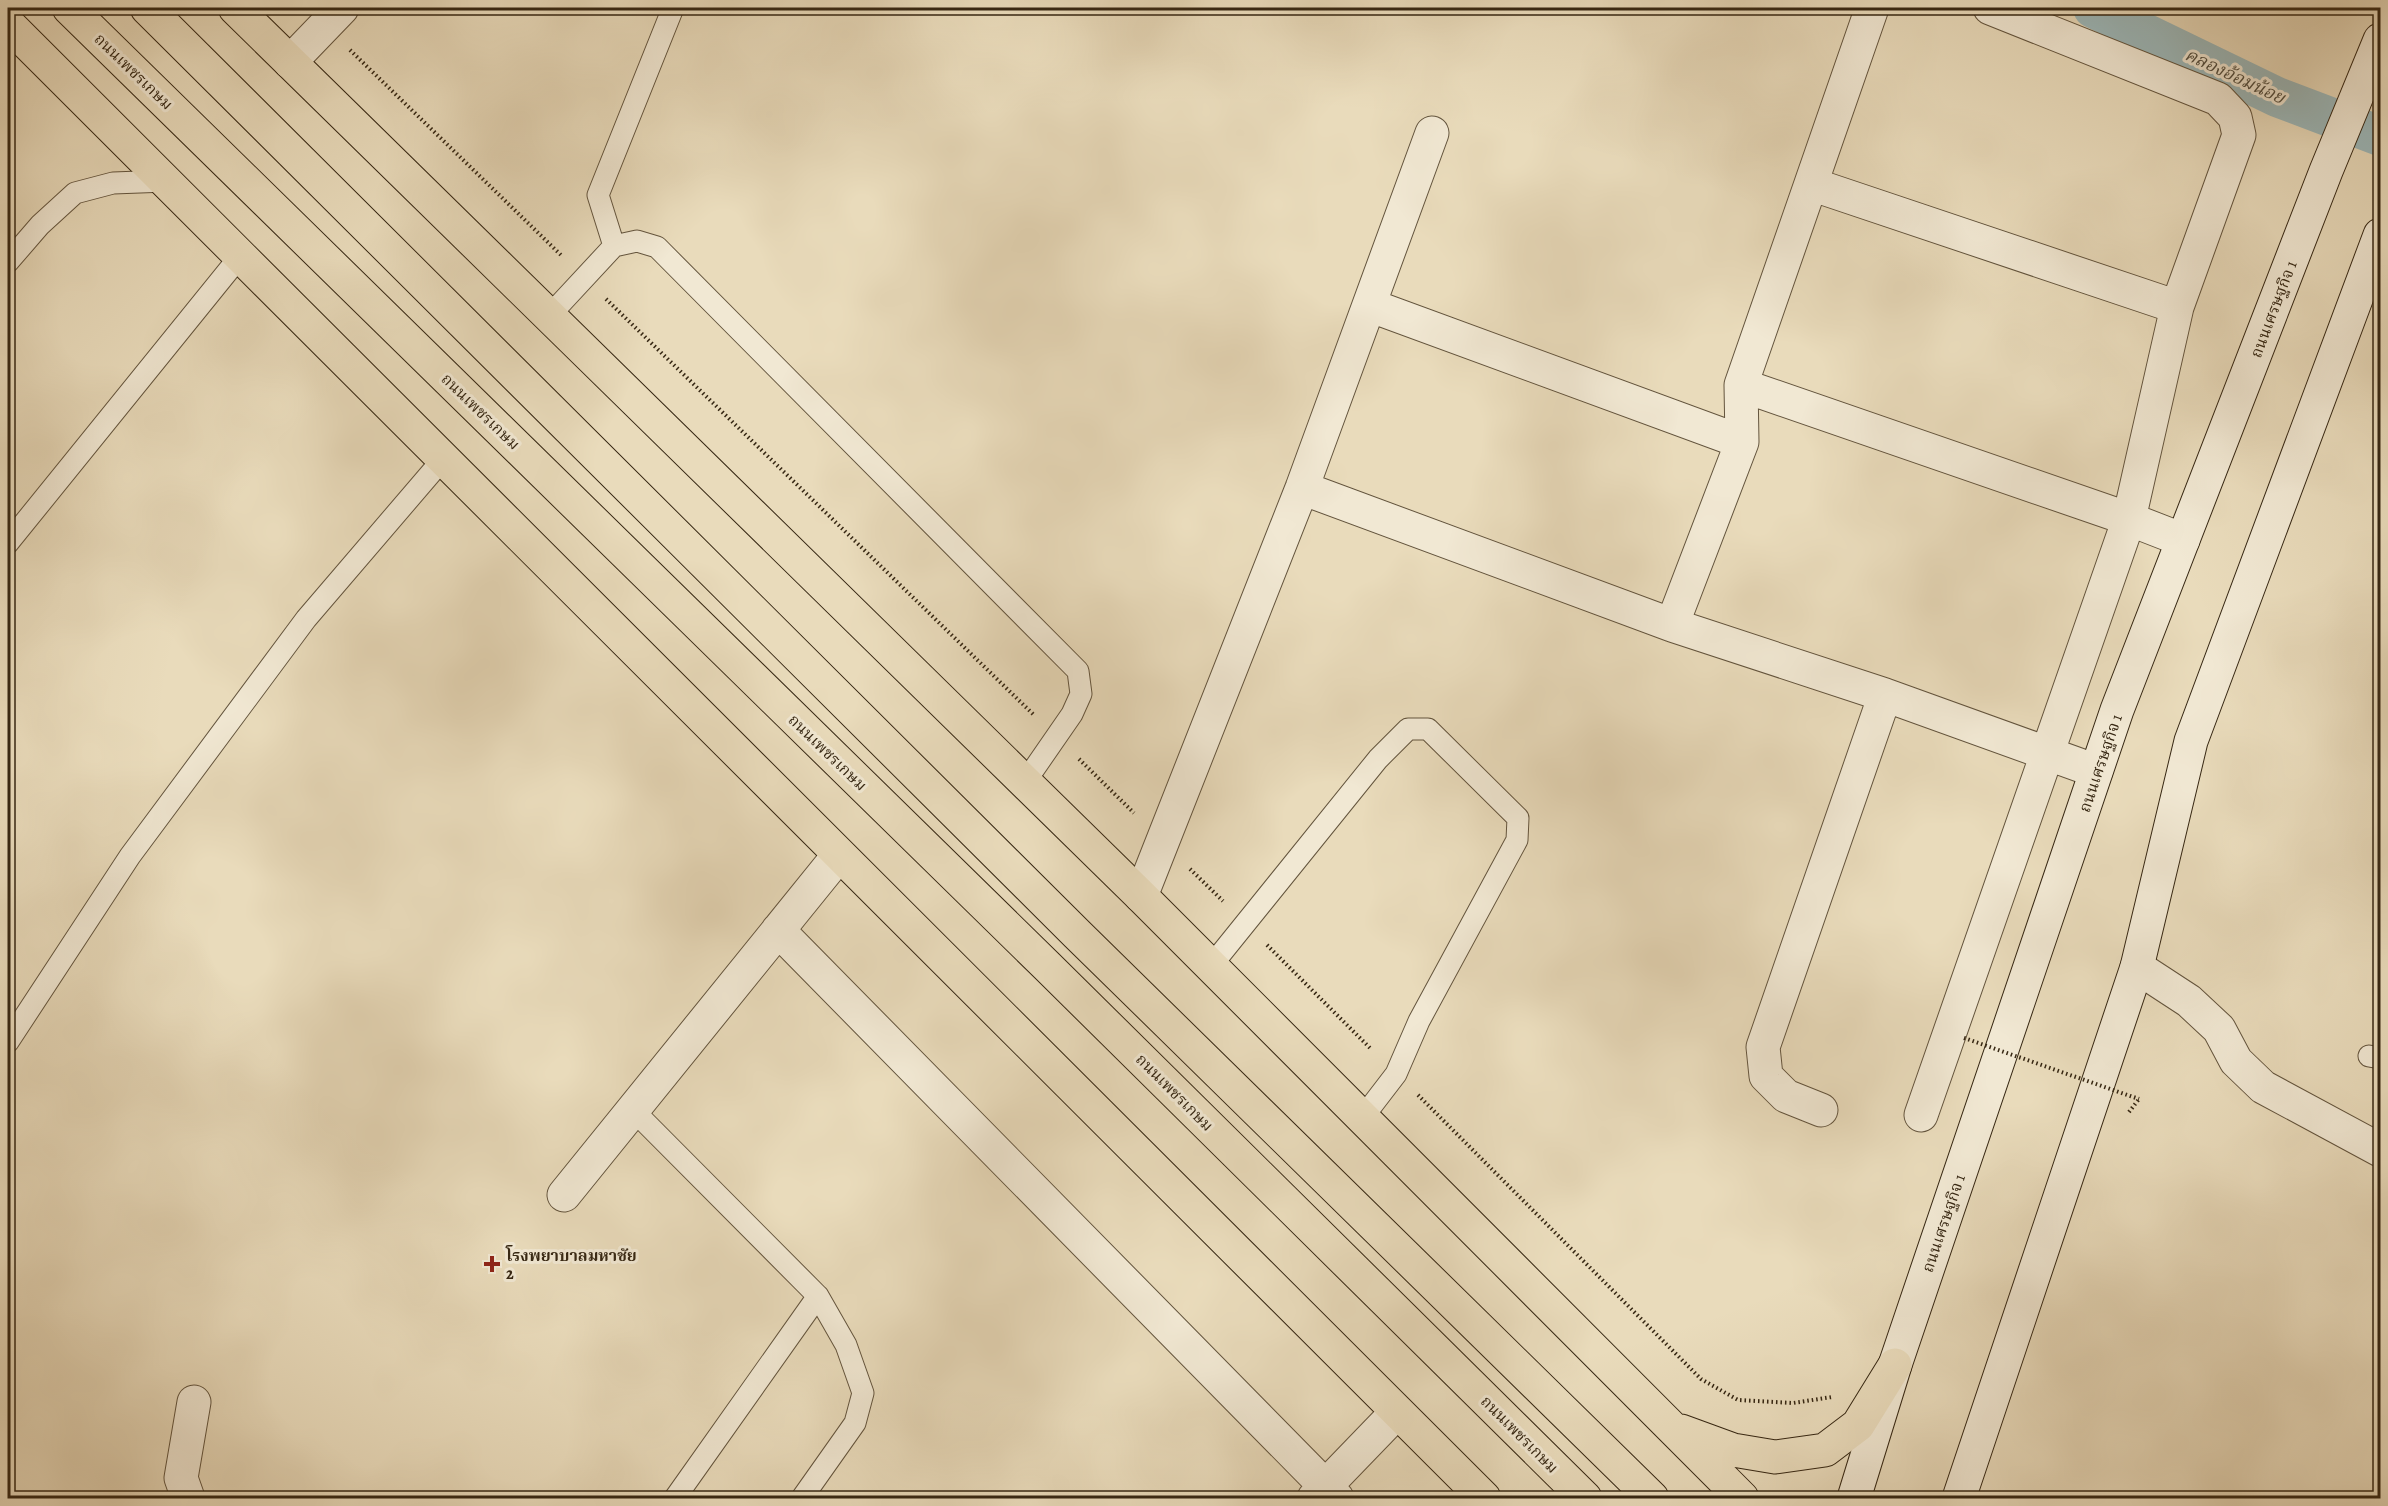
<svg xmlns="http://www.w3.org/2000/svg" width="2388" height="1506" font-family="Alegreya,'Noto Serif Thai',serif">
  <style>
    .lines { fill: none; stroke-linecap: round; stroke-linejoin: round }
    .canal { stroke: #9cb8ba; stroke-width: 40 }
    .service-casing { stroke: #63543d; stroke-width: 23 }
    .minor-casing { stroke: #63543d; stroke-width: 35 }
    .secondary-casing { stroke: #362713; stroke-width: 35 }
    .primary-casing { stroke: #362713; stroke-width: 35 }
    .path { stroke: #362713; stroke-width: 4; stroke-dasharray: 1.5 3; stroke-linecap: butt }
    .service { stroke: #f1e8d3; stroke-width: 21 }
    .minor { stroke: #f1e8d3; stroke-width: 33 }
    .secondary { stroke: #f1e8d3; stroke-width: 33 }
    .primary { stroke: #e9dbbb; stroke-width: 33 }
    .path-bridge { stroke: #362713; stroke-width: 4; stroke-dasharray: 1.5 3; stroke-linecap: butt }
    .poi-dot { fill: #8f2418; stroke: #f1e8d3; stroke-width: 2 }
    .labels { text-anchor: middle; stroke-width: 6; stroke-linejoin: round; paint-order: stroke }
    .street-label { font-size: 16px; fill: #362713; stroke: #f1e8d3 }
    .poi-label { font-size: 16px; font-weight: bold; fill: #362713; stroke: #f1e8d3; text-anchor: start }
    .water-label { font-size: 18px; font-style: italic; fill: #504b3d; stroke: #f1e8d3 }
  </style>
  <rect width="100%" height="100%" fill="#e9dbbb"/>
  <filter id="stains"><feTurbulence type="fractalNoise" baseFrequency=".00333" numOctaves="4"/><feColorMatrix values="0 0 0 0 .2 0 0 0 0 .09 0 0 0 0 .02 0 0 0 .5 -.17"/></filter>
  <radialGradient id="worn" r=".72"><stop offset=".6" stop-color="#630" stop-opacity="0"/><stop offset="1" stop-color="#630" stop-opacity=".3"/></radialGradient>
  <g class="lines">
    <path class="canal" d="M2093 8 2277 97 2380 136"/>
    <g class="service-casing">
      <path id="service" d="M614 246 598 195 673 8
        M8 262 40 225 75 193 113 183 167 181
        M549 316 614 246 637 241 657 247 1078 671 1081 694 1072 714 1025 782
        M8 543 241 255
        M1211 966 1378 759 1408 729H1428L1518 818 1517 840 1419 1021 1396 1074 1363 1117
        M8 1042 130 856 306 619 443 459
        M2369 1056 2380 1058
        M634 1111 818 1296 846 1345 863 1393 855 1423 802 1498
        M675 1498 818 1296"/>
    </g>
    <g class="minor-casing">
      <path id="minor" d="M290 62 342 8
        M1811 184 2177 307
        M1369 305 1742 442
        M1741 385 2129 519 2183 540
        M1302 488 1672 625 1742 442 1741 385 1872 8
        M1672 625 1885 695 2096 771
        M1141 896 1302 488 1432 133
        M778 930 1337 1498
        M2137 967 2189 1001 2219 1029 2236 1061 2263 1087 2380 1150
        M1821 1110 1786 1096 1766 1076 1763 1047 1885 695
        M1921 1115 2129 519 2177 307 2239 135 2235 117 2218 99 1990 8
        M564 1195 839 855
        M188 1498 181 1478 194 1402
        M1314 1498 1397 1412"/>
    </g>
    <g class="secondary-casing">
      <path id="secondary" d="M1854 1498 1895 1365 2117 710 2326 171 2380 40
        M1959 1498 2137 967 2191 741 2380 235"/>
    </g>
    <g class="primary-casing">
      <path id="primary" d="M69 8 1047 966 1585 1498
        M147 8 1077 934 1652 1498
        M235 8 1141 896 1742 1498
        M8 24 1484 1498
        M1681 1431 1733 1450 1775 1457 1825 1450 1858 1425 1895 1365"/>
    </g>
    <path class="path" d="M350 50 562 256
      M606 299 1035 716
      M1079 759 1134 813
      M1190 869 1223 901
      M1267 945 1372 1050
      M1418 1095 1701 1379 1738 1400 1793 1403 1832 1397
      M2129 1112 2139 1099"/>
    <use href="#service" class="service"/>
    <use href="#minor" class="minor"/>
    <use href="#secondary" class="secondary"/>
    <use href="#primary" class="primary"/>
    <path class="path-bridge" d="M1964 1038 2139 1099"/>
  </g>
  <path class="poi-dot" d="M489 1255h6v6h6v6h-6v6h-6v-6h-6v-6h6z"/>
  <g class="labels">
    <g class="street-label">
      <text transform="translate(134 71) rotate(44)" y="6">ถนนเพชรเกษม</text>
      <text transform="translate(2273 309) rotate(-69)" y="6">ถนนเศรษฐกิจ 1</text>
      <text transform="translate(481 411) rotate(44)" y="6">ถนนเพชรเกษม</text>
      <text transform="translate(828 752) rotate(44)" y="6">ถนนเพชรเกษม</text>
      <text transform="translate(2100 763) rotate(-71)" y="6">ถนนเศรษฐกิจ 1</text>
      <text transform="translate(1175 1092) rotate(45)" y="6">ถนนเพชรเกษม</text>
      <text transform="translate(1943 1223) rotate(-71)" y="6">ถนนเศรษฐกิจ 1</text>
      <text transform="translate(1520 1434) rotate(45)" y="6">ถนนเพชรเกษม</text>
    </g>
    <g class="poi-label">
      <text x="506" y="1261">โรงพยาบาลมหาชัย<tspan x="506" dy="18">2</tspan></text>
    </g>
    <g class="water-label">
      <text transform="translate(2235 76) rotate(25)" y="6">คลองอ้อมน้อย</text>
    </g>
  </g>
  <rect width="2388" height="1506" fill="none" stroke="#e9dbbb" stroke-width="30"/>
  <rect x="9" y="9" width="2370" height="1488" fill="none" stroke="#362713" stroke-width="3"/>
  <rect x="15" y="15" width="2358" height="1476" fill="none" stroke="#362713" stroke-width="1.5"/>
  <rect width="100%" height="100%" filter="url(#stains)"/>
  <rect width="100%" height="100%" fill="url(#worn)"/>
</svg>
